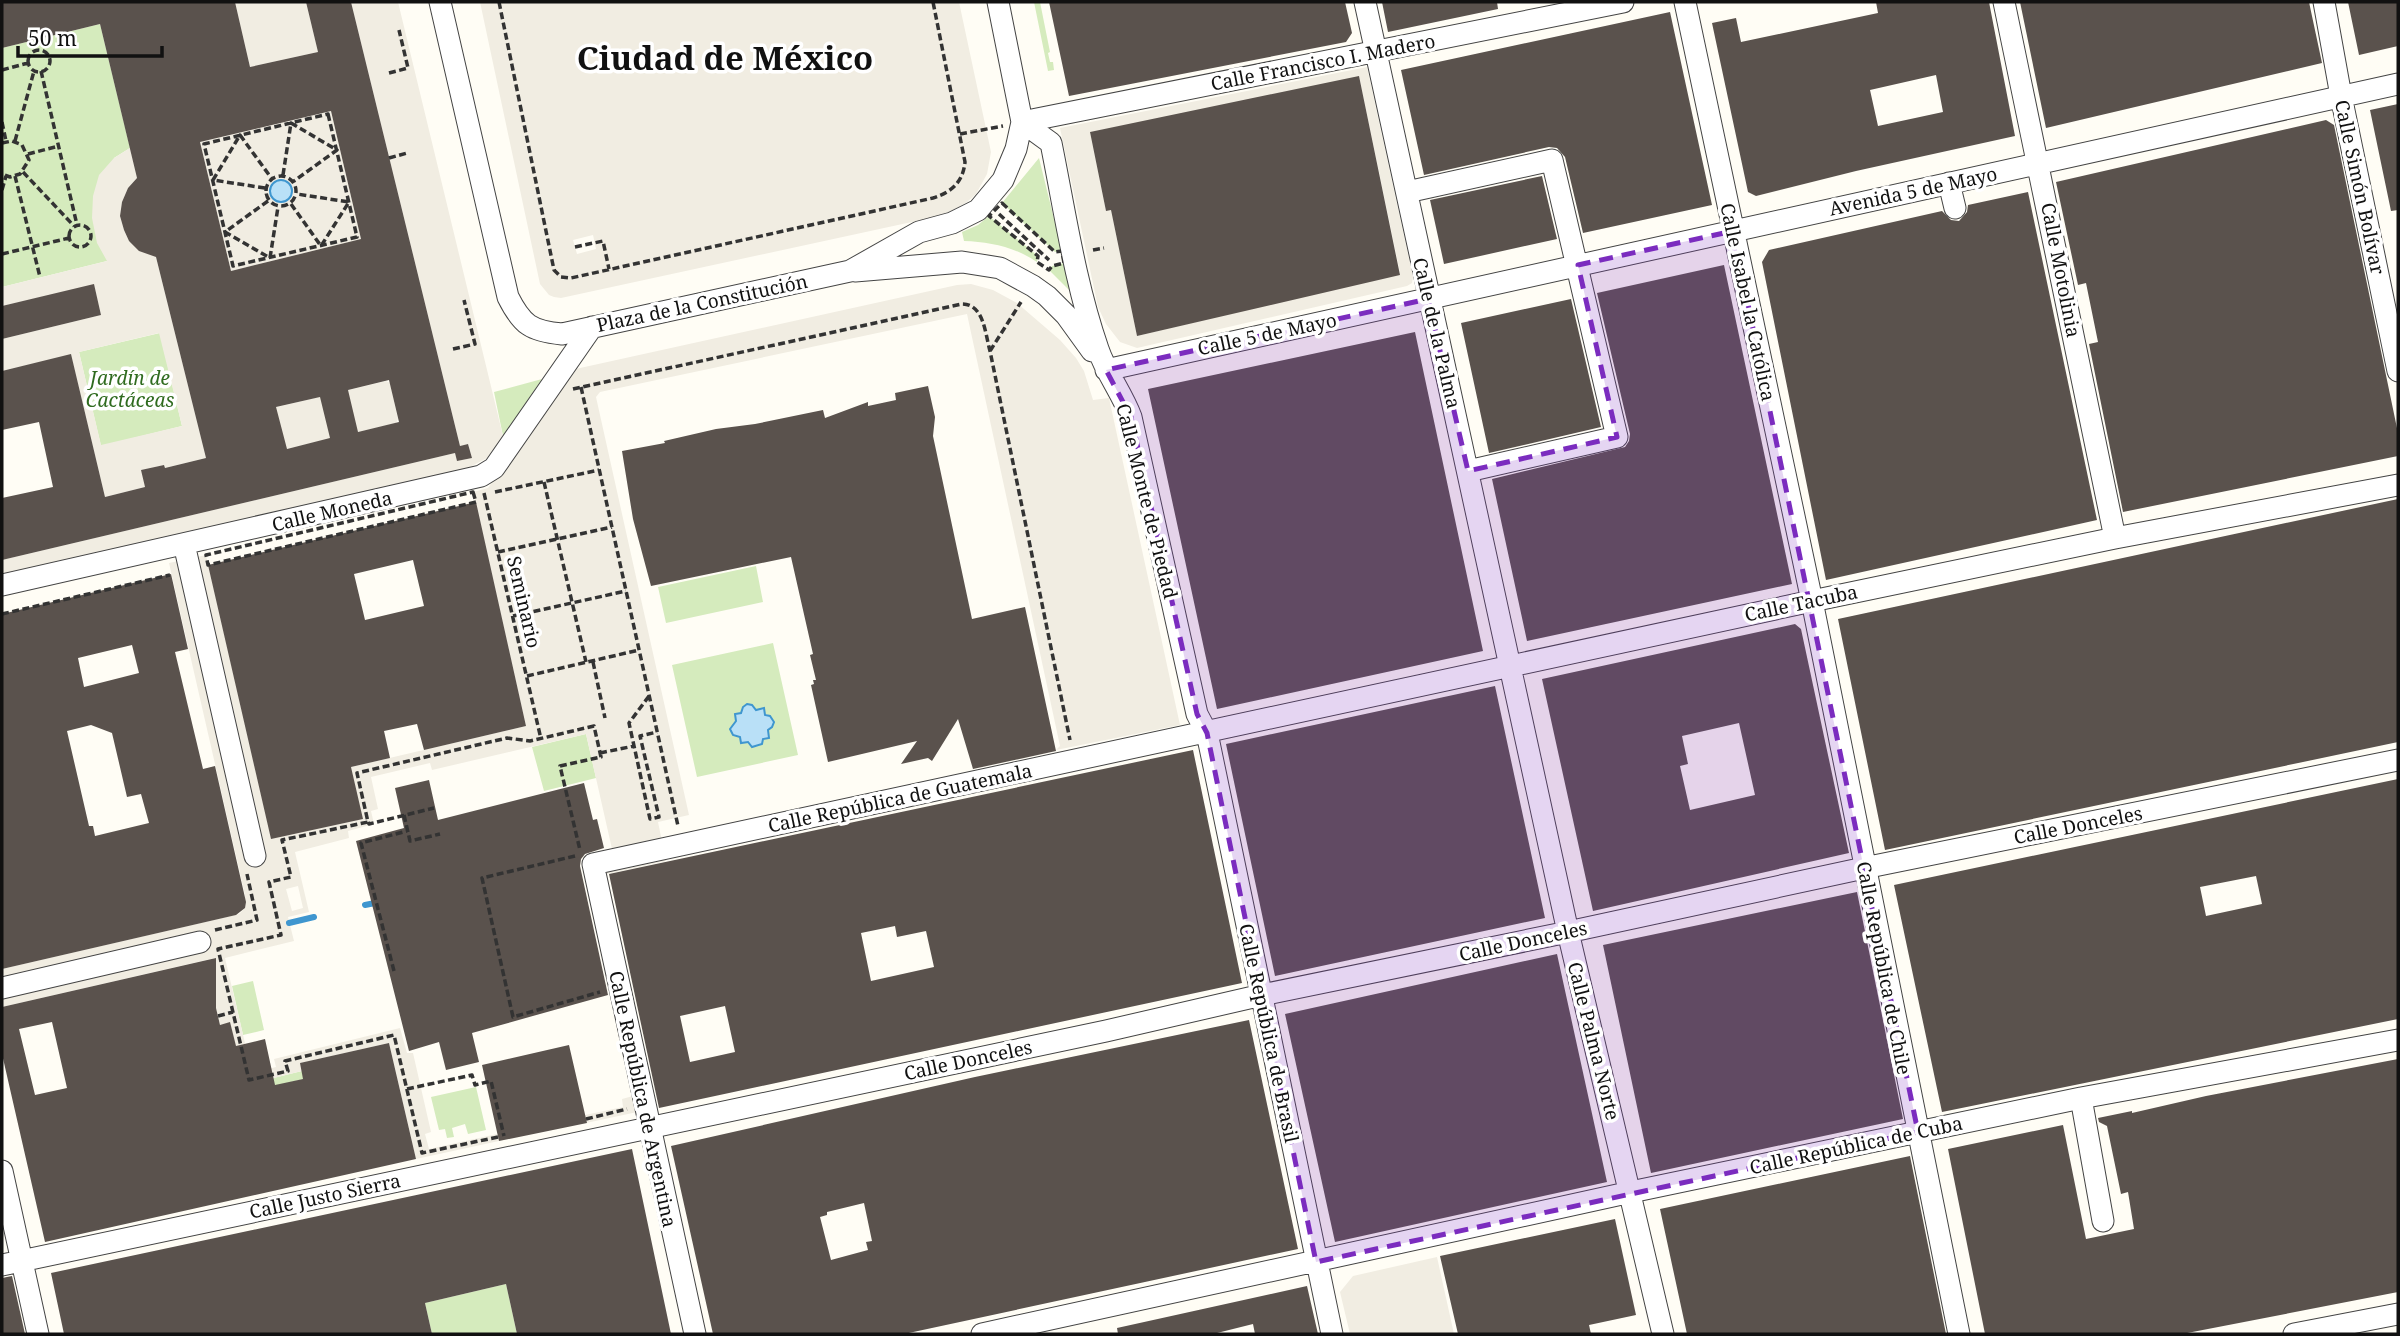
<svg xmlns="http://www.w3.org/2000/svg" width="2400" height="1336" font-family="'Noto Serif',serif">
  <style>
    .green { fill: #d5ebbd; fill-rule: evenodd }
    .plaza { fill: #f1ede2; fill-rule: evenodd }
    .water { fill: #b9e0f7; stroke: #3f96cf; stroke-width: 2 }
    .lines { fill: none; stroke-linecap: round; stroke-linejoin: round }
    .stream { stroke: #3f96cf; stroke-width: 6 }
    .building { fill: #5a524d; fill-rule: evenodd }
    .minor-casing { stroke: #444; stroke-width: 23 }
    .path { stroke: #333; stroke-width: 3.5; stroke-dasharray: 7 3.5; stroke-linecap: butt }
    .minor { stroke: #fff; stroke-width: 21 }
    .marked { fill: #7b2cbf; fill-opacity: 0.2; stroke: #7b2cbf; stroke-width: 5; stroke-dasharray: 14 9; stroke-linejoin: round }
    .labels { text-anchor: middle; stroke-width: 7; stroke-linejoin: round; paint-order: stroke }
    .street-label { font-size: 19px; fill: #111; stroke: #fff }
    .park-label { font-size: 19px; font-style: italic; fill: #2f6b1f; stroke: #fff }
    .town-label { font-size: 33px; font-weight: bold; fill: #111; stroke: #fff }
  </style>
  <rect width="100%" height="100%" fill="#fffdf5"/>
  <path class="green" d="M1034 2H1040L1050 52 1048 53 1050 62H1053L1054 70 1048 71Z
    M100 24 130 148 114 158 107 261 2 287V48Z
    M1039 158 1062 251 1055 252 1002 203Z
    M989 216 1038 256 1037 262C1015 247 990 242 964 241L962 232 978 225Z
    M1064 263 1070 290H1069L1049 270 1052 266Z
    M160 333 182 426 101 446 79 352Z
    M542 379 503 436 494 392Z
    M756 566 763 602 666 623 658 587Z
    M773 643 798 755 697 777 672 665ZM747 704 752 705 756 710 771 716 772 727 768 730 759 746 752 747 740 737 737 722Z
    M586 734 596 778 544 791 532 747Z
    M253 981 264 1030 243 1035 232 986Z
    M302 1071 304 1079 247 1092 245 1085Z
    M476 1087 486 1130 468 1134 465 1124 452 1128 454 1137 447 1138 445 1129 439 1130 431 1097Z
    M506 1284 517 1334H432L425 1303Z"/>
  <path class="plaza" d="M235 2H306L318 52 250 67Z
    M351 2H398L503 436 487 458 468 468 2 574V560L455 453 457 461 472 458 468 444 460 446Z
    M480 2H959L991 152 987 174 976 194 967 202 944 215 561 298 554 297 549 295 540 284ZM593 235 596 249 577 254 573 240Z
    M1367 67 1413 277 1412 283 1407 286 1137 348 1120 342 1106 324 1098 307 1060 128ZM1360 81 1400 273 1137 336 1111 210 1106 211 1090 132Z
    M331 111 361 239 231 271 200 142Z
    M130 148 137 178 128 188 122 202 120 216 124 230 129 241 156 257 206 458 165 468 164 465 142 470 145 487 105 497 71 355 2 371V339L101 315 94 285 2 306V287L107 261 97 243 92 218 93 196 99 175 114 158ZM159 333 182 426 101 445 79 352Z
    M971 284 993 290 1017 303 1060 340 1076 358 1084 371 1093 400 1109 398 1180 725 1056 750 1060 746 967 314 600 392 596 397 689 815 658 822 666 861 607 874 656 1108 586 1123 585 1115 623 1107 622 1099 633 1096 583 873 588 871 583 856 612 849 586 734 432 770 430 763 371 777 378 809 371 811 374 824 348 831 349 838 295 852 309 912 288 917 294 941 225 958 252 1073 276 1067 274 1059 400 1028 407 1053H413L431 1132 425 1134 429 1149 497 1134 499 1141 416 1159 389 1043 301 1063 302 1071 245 1085 230 1023 220 1025 216 1008 215 958 2 1007V969L231 916 239 914 245 908V895L169 563 206 555 271 838 362 819 351 767 526 726 473 492 488 488 571 370 957 285ZM298 886 303 908 292 911 286 889Z
    M386 381 390 383 398 419 396 423 232 462 222 420Z
    M1437 1257 1454 1334H1350L1340 1292 1353 1276Z"/>
  <path class="water" d="M270 191a11 11 0 1 1 22 0a11 11 0 1 1-22 0Z
    M747 704 752 705 756 710 764 708 765 715 770 716 774 722 772 727 768 730 769 738 763 739 762 744 752 747 748 742 741 743 740 737 733 735 730 729 736 721 735 714 741 713 743 707Z"/>
  <g class="lines">
    <path class="stream" d="M365 905 380 902
      M289 923 314 917"/>
  </g>
  <path class="building" d="M2 2H235L250 67 318 52 306 2H351L460 446 468 444 472 458 457 461 455 453 2 560V498L53 487 39 422 2 430V371L71 354 105 497 145 487 141 470 164 465 165 468 206 458 156 257 139 251 129 241 124 230 120 216 122 202 128 188 137 178 100 24 2 48ZM331 111 361 239 231 271 200 142ZM389 380 399 422 358 432 348 390ZM320 397 330 438 287 449 276 407Z
    M1049 2H1345L1352 33 1346 42 1069 96Z
    M1382 2H1497L1498 9 1388 32Z
    M1876 2H1989L2015 136 1856 171 1756 196 1748 192 1712 23 1736 18 1741 42 1878 13ZM1936 75 1943 112 1878 126 1870 90Z
    M2020 2H2309L2322 63 2046 128Z
    M2348 2H2398V46L2359 55Z
    M1670 12 1712 205 1583 233 1565 157 1557 148 1549 147 1424 175 1401 70Z
    M1359 76 1400 275 1137 336 1111 210 1106 211 1090 132Z
    M2398 104V210L2391 211 2370 110Z
    M2326 120 2334 125 2398 433V456L2123 512 2089 344 2098 342 2086 283 2078 285 2056 182Z
    M1542 176 1557 239 1444 264 1430 200Z
    M2028 192 2097 520 1826 580 1762 262 1769 250 1942 211 1951 220 1959 221 1967 212 1968 205Z
    M1724 265 1792 584 1527 641 1492 479 1625 447 1629 441 1630 434 1597 293Z
    M94 284 101 315 2 339V306Z
    M1571 299 1601 427 1489 453 1461 323Z
    M1415 332 1483 651 1217 709 1148 389Z
    M928 386 935 417 933 436 972 619 1025 607 1056 751 973 769 958 719 932 761 928 758 901 764 917 741 828 762 811 685 814 684 813 680H816L810 655 813 654 791 557 651 586 633 519 622 451 665 443 664 441 716 429 755 424 823 410 825 418 868 402V406L896 400 895 393Z
    M2398 499V742L1885 850 1838 619Z
    M476 502 526 726 424 750 417 724 384 731 390 758 351 767 363 819 271 839 208 565ZM413 560 424 606 365 620 354 574Z
    M171 574 188 649 175 652 203 769 215 766 246 902 245 908 236 915 2 969V614ZM132 645 139 673 84 687 78 658ZM91 725 112 733 127 797 141 794 149 823 95 836 93 826H89L67 731Z
    M1795 624 1801 629 1849 853 1593 911 1542 679ZM1739 723 1755 795 1690 810 1680 766 1688 764 1682 736Z
    M1495 686 1545 918 1275 976 1226 744Z
    M1193 750 1242 983 659 1108 609 874ZM895 926 897 937 926 931 934 967 871 981 861 933ZM725 1006 735 1052 690 1062 680 1016Z
    M2398 779V1019L1942 1112 1894 885ZM2256 876 2262 904 2206 916 2200 887Z
    M429 780 438 820 584 783 593 820 597 819 604 848 585 854 581 859 580 866 608 995 472 1033 479 1062 446 1070 439 1042 409 1051 356 841 404 828 395 788Z
    M1857 892 1903 1119 1651 1173 1603 945Z
    M1557 954 1607 1182 1335 1242 1285 1014Z
    M216 958V1008L220 1025 230 1022 236 1046 265 1039 275 1085 303 1079 300 1063 389 1043 416 1159 45 1242 2 1054V1007ZM52 1022 67 1088 35 1095 19 1029Z
    M1249 1020 1298 1249 904 1334H713L671 1146 975 1077ZM864 1203 872 1241 866 1242 868 1250 831 1260 820 1217 827 1215V1212Z
    M569 1045 587 1123 499 1141 482 1065Z
    M2398 1059V1292L2182 1334H1985L1948 1149 2063 1125 2086 1239 2134 1229 2128 1192 2121 1194 2107 1126 2099 1122 2098 1118 2132 1111V1113L2206 1096Z
    M632 1149 671 1334H517L506 1284 425 1303 432 1334H64L51 1273Z
    M1910 1156 1946 1334H1687L1660 1209Z
    M1615 1219 1636 1315 1589 1325 1591 1334H1458L1440 1256Z
    M12 1276 25 1334H2V1278Z
    M1307 1286 1318 1334H1255L1253 1324 1213 1334H1118L1117 1328Z"/>
  <g class="lines">
    <g class="minor-casing">
      <path id="minor" d="M440 2 508 297C522 325 531 331 562 334L850 271 919 232 952 223 978 210 1003 180 1016 149 1022 122 998 2
        M1365 2 1568 932 1663 1334
        M1685 2 1812 601 1959 1334
        M2004 2 2115 538
        M2324 2 2341 96 2398 371
        M1022 122 1051 143C1065 212 1075 283 1098 349 1106 373 1122 393 1131 417L1197 714 1207 733 1332 1334
        M1022 122 1623 2
        M1949 183 1955 208
        M1407 192 1552 160 1617 437 1468 471
        M855 271 962 262 1000 268 1033 286 1047 296 1066 315 1092 351
        M1106 370 2398 84
        M184 544 255 856
        M2 585 481 476 494 468 592 327
        M2 988 200 942
        M2081 1098 2103 1221
        M2 1171 38 1334
        M2 1265 1106 1031 1262 995 1568 932 1864 868 2398 760
        M695 1334 593 864 1812 601 2115 538 2398 485
        M982 1334 1631 1192 2081 1098 2398 1040
        M2294 1334 2398 1314"/>
    </g>
    <path class="path" d="M499 2 554 270 561 277 571 278 933 198C952 192 963 182 965 162L933 2
      M28 61a11 11 0 1 1 22 0a11 11 0 1 1-22 0Z
      M2 70 28 63
      M41 71 77 225
      M389 73 408 68 399 30
      M328 114 357 237 233 266 204 144Z
      M2 122 6 141
      M960 134 1003 126
      M15 141 34 71
      M2 143 12 141 22 145 29 160 20 174 10 177 2 174
      M28 154 59 146
      M389 158 407 153
      M23 172 74 226
      M283 175 291 123 337 150 294 181
      M266 191a15 15 0 1 1 30 0a15 15 0 1 1-30 0Z
      M15 176 40 277
      M265 188 213 180 240 135 272 179
      M2 190 6 176
      M268 201 225 232 270 258 278 207
      M1002 203 1055 252 1062 251 1064 263 1052 266 1049 270 1037 262 1038 256 989 216Z
      M291 204 321 246 349 202 297 194
      M999 214 1049 260
      M69 236a11 11 0 1 1 22 0a11 11 0 1 1-22 0Z
      M575 247 603 241 609 269
      M1093 250 1104 248
      M2 254 69 238
      M453 349 475 344 464 300
      M990 351 1021 302
      M581 387 678 826
      M573 389 962 304C984 304 985 333 990 351L1070 740
      M544 482 586 662
      M473 492 476 502 208 565 206 555Z
      M495 492 599 470
      M484 493 541 739
      M498 552 612 527
      M2 614 170 575
      M513 616 626 591
      M593 662 605 718
      M527 676 639 650
      M649 696 629 723 650 819 659 817 640 736 657 732
      M600 753 634 746
      M404 815 410 841 440 834
      M368 822 369 824 434 808
      M575 856 482 878 513 1017 600 992
      M215 930 257 920 247 874
      M394 971 361 843 407 831
      M218 1016 233 1012
      M407 1089 472 1075 475 1085 491 1081 504 1136
      M586 1119 627 1109
      M498 1137 422 1153 394 1035 285 1061 288 1071 249 1080 218 949 281 935 269 882 291 877 282 840 368 822 357 773 507 738 530 741 594 726 601 757 560 766 580 850"/>
    <use href="#minor" class="minor"/>
  </g>
  <path class="marked" d="M1733 231 1918 1132 1316 1262 1207 733 1197 714 1131 417 1106 370 1428 299 1468 471 1617 437 1578 265Z"/>
  <g class="labels">
    <g class="street-label">
      <text transform="translate(1323 62) rotate(-11)" y="7">Calle Francisco I. Madero</text>
      <text transform="translate(2360 187) rotate(78)" y="7">Calle Simón Bolívar</text>
      <text transform="translate(1913 191) rotate(-12)" y="7">Avenida 5 de Mayo</text>
      <text transform="translate(2061 270) rotate(79)" y="7">Calle Motolinia</text>
      <text transform="translate(1748 302) rotate(78)" y="7">Calle Isabel la Católica</text>
      <text transform="translate(702 303) rotate(-12)" y="7">Plaza de la Constitución</text>
      <text transform="translate(1437 333) rotate(77)" y="7">Calle de la Palma</text>
      <text transform="translate(1267 334) rotate(-12)" y="7">Calle 5 de Mayo</text>
      <text transform="translate(1147 501) rotate(76)" y="7">Calle Monte de Piedad</text>
      <text transform="translate(332 511) rotate(-13)" y="7">Calle Moneda</text>
      <text transform="translate(524 602) rotate(77)" y="7">Seminario</text>
      <text transform="translate(1801 603) rotate(-12)" y="7">Calle Tacuba</text>
      <text transform="translate(900 798) rotate(-12)" y="7">Calle República de Guatemala</text>
      <text transform="translate(2078 825) rotate(-11)" y="7">Calle Donceles</text>
      <text transform="translate(1523 941) rotate(-12)" y="7">Calle Donceles</text>
      <text transform="translate(1884 968) rotate(79)" y="7">Calle República de Chile</text>
      <text transform="translate(1269 1033) rotate(78)" y="7">Calle República de Brasil</text>
      <text transform="translate(1594 1041) rotate(76)" y="7">Calle Palma Norte</text>
      <text transform="translate(968 1060) rotate(-12)" y="7">Calle Donceles</text>
      <text transform="translate(643 1099) rotate(78)" y="7">Calle República de Argentina</text>
      <text transform="translate(1856 1145) rotate(-12)" y="7">Calle República de Cuba</text>
      <text transform="translate(325 1196) rotate(-12)" y="7">Calle Justo Sierra</text>
    </g>
    <g class="park-label">
      <text x="130" y="385">Jardín de<tspan x="130" dy="22">Cactáceas</tspan></text>
    </g>
    <g class="town-label">
      <text x="725" y="70">Ciudad de México</text>
    </g>
  </g>
  <rect width="2400" height="1336" fill="none" stroke="#111111" stroke-width="7"/>
  <path d="M18 46v10h144v-10" fill="none" stroke="#111111" stroke-width="3.5"/>
  <text x="28" y="46" font-size="21" fill="#111111" stroke="#ffffff" stroke-width="5" paint-order="stroke">50 m</text>
</svg>
